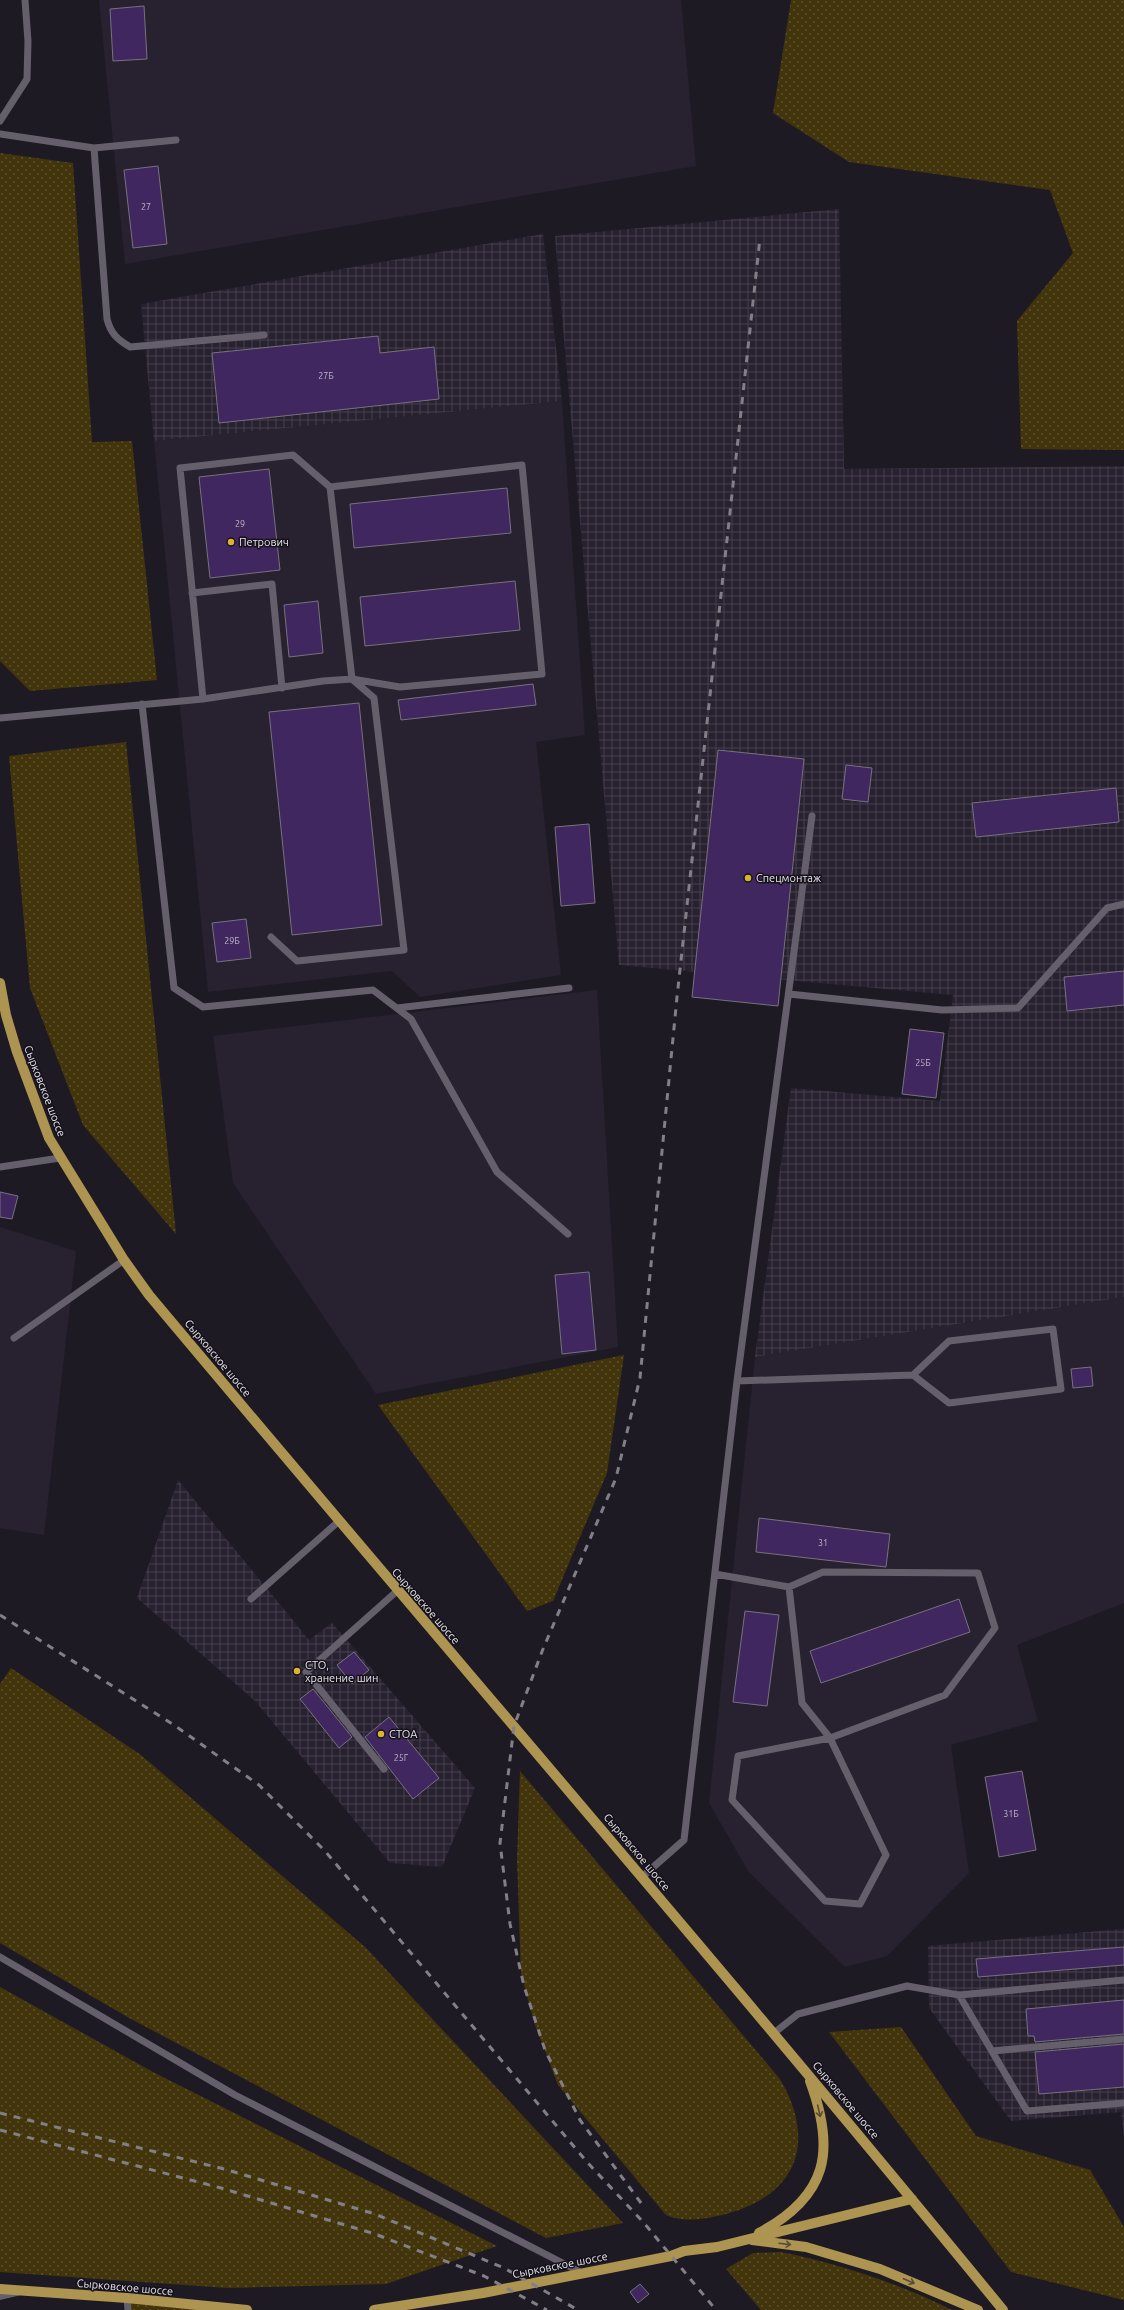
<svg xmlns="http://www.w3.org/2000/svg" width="1124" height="2310" font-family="Ubuntu,sans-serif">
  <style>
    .built { fill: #272130 }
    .industrial { fill: url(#industrial-grid) }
    .grass { fill: url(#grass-dots) }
    .building { fill: #41275f; stroke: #76727e }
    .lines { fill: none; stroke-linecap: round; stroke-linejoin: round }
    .service { stroke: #645f6b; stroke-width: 7 }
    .tertiary { stroke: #645f6b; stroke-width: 10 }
    .primary { stroke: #ae9451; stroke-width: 10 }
    .rail { stroke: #827f87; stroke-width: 3; stroke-dasharray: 7 7; stroke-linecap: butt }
    .oneway { stroke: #5a4c33 }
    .poi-dot { fill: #dcb233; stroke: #15111a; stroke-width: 1.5 }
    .labels { text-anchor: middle; stroke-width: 3; stroke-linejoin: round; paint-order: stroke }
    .number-label { font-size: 9px; fill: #beb5c8 }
    .poi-label { font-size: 11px; fill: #e7e4eb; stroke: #15111a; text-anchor: start }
    .street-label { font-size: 11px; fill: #e7e4eb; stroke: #15111a }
  </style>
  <defs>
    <pattern id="industrial-grid" width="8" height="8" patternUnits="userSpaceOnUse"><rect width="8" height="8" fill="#272130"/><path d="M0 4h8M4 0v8" fill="none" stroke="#46414e"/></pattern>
    <pattern id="grass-dots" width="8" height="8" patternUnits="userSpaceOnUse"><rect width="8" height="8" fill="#43350b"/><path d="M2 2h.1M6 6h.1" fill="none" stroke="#5e522f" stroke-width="1.8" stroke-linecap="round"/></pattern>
  </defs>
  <rect width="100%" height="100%" fill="#1e1a24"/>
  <path class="built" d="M99 0H681L696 166 125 264Z
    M562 401 585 735 536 742 561 975 420 997 392 971 208 992 154 441Z
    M597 990 618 1347 376 1394 233 1183 213 1036Z
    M0 1227 76 1251 44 1535 0 1528Z
    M1124 1297V1603L1017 1645 1038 1721 951 1745 969 1873 887 1956 845 1967 748 1871 709 1803 755 1357Z"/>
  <path class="industrial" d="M839 209 844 469 1124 466V1297L755 1357 791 1088 940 1101 953 995 619 965 555 236Z
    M543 234 562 401 154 441 141 304Z
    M178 1480 309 1640 332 1623 475 1788 442 1867 390 1863 255 1701 137 1598Z
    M1124 1929V2137L1121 2112 1011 2121 929 2008 928 1946Z"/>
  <path class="grass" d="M791 0H1124V450L1021 449 1017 321 1073 253 1050 190 849 162 773 113Z
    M0 153 73 163 92 442 132 441 157 680 30 691 0 661Z
    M126 742 176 1234 83 1125 30 988 9 756Z
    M624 1355 607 1473 553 1601 527 1611 378 1405Z
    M11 1668 141 1755 365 1947 623 2223 546 2238 131 2019 0 1943V1684Z
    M520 1771 780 2079C818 2144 796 2197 722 2215 703 2219 685 2223 666 2215L558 2085 535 2025 521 1974 517 1860Z
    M0 1987 153 2072 497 2246 386 2284 228 2288 0 2272Z
    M901 2027 976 2136 1090 2170 1124 2227V2300L1011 2272 829 2032Z
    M781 2252C840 2264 898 2283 952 2310H761L726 2269 753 2253Z
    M127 2298 222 2310H130Z"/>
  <path class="building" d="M144 6 147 59 113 61 110 9Z
    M158 166 167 244 133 248 124 170Z
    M378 336 380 353 434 347 439 399 219 423 212 353Z
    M269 469 280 570 210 578 199 477Z
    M507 488 511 533 354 548 350 504Z
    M515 581 520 630 365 646 360 597Z
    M318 601 323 653 289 657 284 605Z
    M533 684 536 705 401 720 398 700Z
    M359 703 382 925 292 935 269 712Z
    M718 750 804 759 778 1006 692 997Z
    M846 765 872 768 868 802 842 799Z
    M1116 788 1119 822 976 837 972 803Z
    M589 824 595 903 561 906 555 827Z
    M246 919 251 958 217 962 212 923Z
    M1124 971V1005L1067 1011 1064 977Z
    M910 1029 944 1033 936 1098 902 1094Z
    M0 1192 18 1196 12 1219 0 1217Z
    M589 1272 596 1350 562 1354 555 1275Z
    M1091 1367 1093 1386 1073 1388 1071 1369Z
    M759 1518 890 1534 886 1567 756 1552Z
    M959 1599 970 1632 821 1683 810 1651Z
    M745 1611 779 1615 767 1706 733 1702Z
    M354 1652 369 1670 352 1684 337 1665Z
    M313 1689 352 1737 339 1748 300 1699Z
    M389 1717 439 1778 413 1799 365 1737Z
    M1022 1771 1036 1850 999 1857 985 1777Z
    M1124 1947V1965L978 1977 976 1959Z
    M1124 2000V2034L1035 2042 1034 2036H1028L1026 2009Z
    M1124 2044V2087L1039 2094 1035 2052Z
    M640 2284 649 2294 638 2303 630 2292Z"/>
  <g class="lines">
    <path class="service" d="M0 121 27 79 28 41 25 0
      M0 134 94 148 107 319C111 334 117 339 130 347L264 335
      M94 148 176 140
      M192 593 272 584 282 688
      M203 699 180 468 293 455 330 487
      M142 704 174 988 203 1007 373 990 411 1019 497 1172 568 1234
      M0 718 203 699 323 681 352 679 400 687 542 674 522 465 330 487 352 679 374 698 404 950 297 961 271 937
      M789 994 942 1010 1018 1008 1107 908 1124 904
      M397 1008 569 988
      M0 1167 60 1158
      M14 1338 124 1260
      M737 1381 913 1375 949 1403 1061 1389 1053 1329 949 1341 913 1375
      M715 1574 789 1587 802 1703 830 1738 886 1855 860 1904 825 1901 732 1800 738 1756 830 1738 945 1695 995 1628 978 1573 823 1572 789 1587
      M251 1599 339 1521
      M384 1769 306 1672 397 1591
      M642 1877 684 1840 737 1381 812 816
      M0 1957 235 2095 582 2273
      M959 1995 1027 2111 1124 2103
      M774 2033 798 2014 907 1986 959 1995 1124 1980
      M992 2051 1124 2039
      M127 2298 128 2310"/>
    <path class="tertiary" d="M0 2295 17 2291"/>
    <path class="primary" d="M0 983 6 1015 17 1052 49 1138 124 1260 149 1295C433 1634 723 1968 1003 2310
      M759 2233C828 2196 836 2151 810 2081
      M752 2240 806 2247 880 2269 978 2310
      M0 2289 127 2298 247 2310
      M374 2310 483 2293 671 2256 684 2251 717 2247 912 2199"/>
    <path class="rail" d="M0 1615 174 1725 259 1785 325 1851 587 2162 644 2223 716 2310
      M0 2113 224 2169 375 2214 504 2268 578 2310
      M0 2130 221 2188 375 2234 484 2276 547 2310
      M641 2203 580 2120 545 2050 524 1986 510 1924 500 1843 514 1726 543 1649 616 1478 640 1378 677 997 760 238"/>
  </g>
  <defs><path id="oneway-shaft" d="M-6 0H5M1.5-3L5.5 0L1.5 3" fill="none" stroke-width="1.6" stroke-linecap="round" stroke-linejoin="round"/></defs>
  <g class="oneway">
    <use href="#oneway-shaft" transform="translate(819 2111) rotate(77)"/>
    <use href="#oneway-shaft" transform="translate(785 2244) rotate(7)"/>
    <use href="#oneway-shaft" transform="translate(909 2281) rotate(23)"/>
  </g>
  <g class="poi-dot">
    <circle cx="231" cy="542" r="4"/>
    <circle cx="748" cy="878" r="4"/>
    <circle cx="297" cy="1671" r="4"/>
    <circle cx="381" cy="1734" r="4"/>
  </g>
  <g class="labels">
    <g class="number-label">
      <text x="146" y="210">27</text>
      <text x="326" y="379">27Б</text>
      <text x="240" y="527">29</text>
      <text x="232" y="944">29Б</text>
      <text x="923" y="1066">25Б</text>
      <text x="823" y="1546">31</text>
      <text x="401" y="1761">25Г</text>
      <text x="1011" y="1817">31Б</text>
    </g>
    <g class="poi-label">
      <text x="239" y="546">Петрович</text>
      <text x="756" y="882">Спецмонтаж</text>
      <text x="305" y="1669">СТО,<tspan x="305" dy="13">хранение шин</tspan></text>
      <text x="389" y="1738">СТОА</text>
    </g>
    <g class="street-label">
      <text transform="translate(45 1091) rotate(69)" y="4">Сырковское шоссе</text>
      <text transform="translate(218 1358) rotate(50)" y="4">Сырковское шоссе</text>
      <text transform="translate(426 1606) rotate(49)" y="4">Сырковское шоссе</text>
      <text transform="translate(637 1852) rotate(50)" y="4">Сырковское шоссе</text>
      <text transform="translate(846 2100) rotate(50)" y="4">Сырковское шоссе</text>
      <text transform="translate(560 2265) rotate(-11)" y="4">Сырковское шоссе</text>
      <text transform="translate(125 2287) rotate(5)" y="4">Сырковское шоссе</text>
    </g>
  </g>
</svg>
